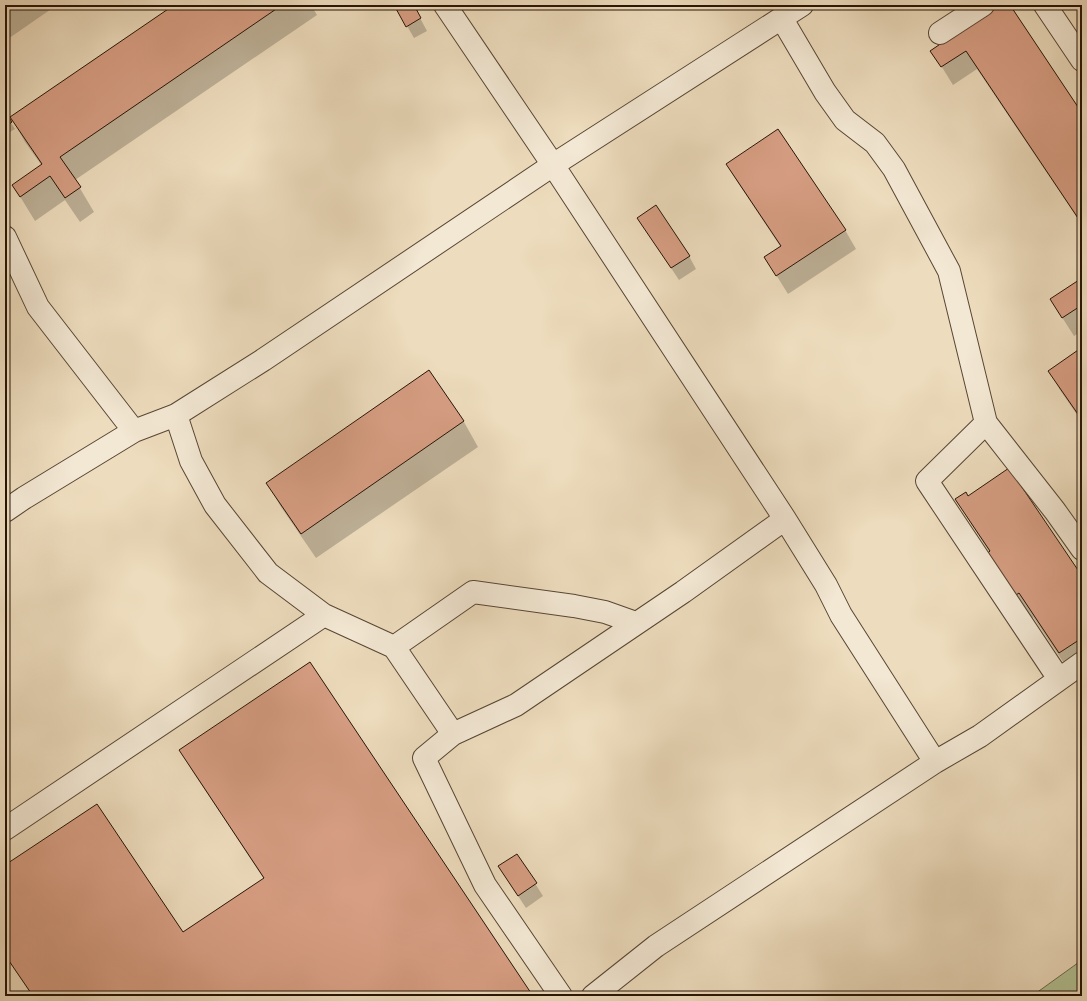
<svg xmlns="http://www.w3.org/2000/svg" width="1087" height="1001" font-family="'Old Standard TT',serif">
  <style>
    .green { fill: #b3c295; stroke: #6d6b4e }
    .shadow { fill: #0003 }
    .building { fill: #d79e83; stroke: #271406 }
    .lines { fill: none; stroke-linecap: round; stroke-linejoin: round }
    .minor-casing { stroke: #584634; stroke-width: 24 }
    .minor { stroke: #f3e8d4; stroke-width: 22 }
  </style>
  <rect width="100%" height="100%" fill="#eddcbd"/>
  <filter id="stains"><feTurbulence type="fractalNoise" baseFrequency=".005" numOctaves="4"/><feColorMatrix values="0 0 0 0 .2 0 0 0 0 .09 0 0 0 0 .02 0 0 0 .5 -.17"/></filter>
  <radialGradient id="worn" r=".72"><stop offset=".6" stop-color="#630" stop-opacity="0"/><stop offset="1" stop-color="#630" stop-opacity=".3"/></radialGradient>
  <path class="green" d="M1082 960V996H1032Z"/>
  <path class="shadow" d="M5 5H57L5 41Z
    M175 5H311L317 15 75 180 94 212 80 222 65 200 35 221 13 185 42 166 25 142 11 117Z
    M395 5H413L427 31 414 38Z
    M1000 5H1009L1082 115V225L977 69 953 85 932 51Z
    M5 114 15 129 5 135Z
    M727 165 845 230 856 249 788 294 765 257 780 246 738 183Z
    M646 230 689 256 696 269 679 280Z
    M1082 279V331L1074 336 1051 300Z
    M1082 349V422L1060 390 1049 371Z
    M429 371 464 422 478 447 316 558 281 507 267 483Z
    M968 497 1082 578V672L1074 678 1033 617 1028 621 990 553 971 524 956 499Z
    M180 750 532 996H32L5 955V866L183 933 264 879 191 769Z
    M517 855 543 896 526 908 499 867Z"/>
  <path class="building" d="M174 5H282L60 157 81 187 65 198 50 176 20 197 12 185 42 164 10 117Z
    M394 5H414L421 18 406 27Z
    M998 5H1010L1082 113V224L966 51 941 67 930 51Z
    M5 112 12 122 5 127Z
    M778 129 846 230 776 276 764 257 781 246 726 164Z
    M656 205 690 256 671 268 637 218Z
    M1082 278V305L1062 318 1050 299Z
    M1082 345V420L1048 371 1081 348 1080 347Z
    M429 370 464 421 301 534 266 483Z
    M1009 468 1082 576V638L1059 653 1019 593 1013 597 985 555 990 551 955 499 966 492 968 496Z
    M310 662 533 996H33L5 955V865L97 804 183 932 264 878 179 750Z
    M517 854 537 883 518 896 498 866Z"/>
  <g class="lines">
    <g class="minor-casing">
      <path id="minor" d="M445 5 553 165 785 519 826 585 841 615 935 762
        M1045 5 1082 60
        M782 19 825 92 845 120 875 143 894 169 949 271 986 423 1055 511 1082 549
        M940 33 983 5
        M5 237 38 307 134 431
        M176 415 191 461 215 505 268 573 324 615 394 647 453 734 424 758 485 885 561 996
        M986 423 927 481 1059 679
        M5 511 24 498 134 431 176 415 263 360 553 165 802 5
        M394 647 473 592 574 606 605 612 636 623
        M453 734 516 705 683 592 785 519
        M5 829 324 615
        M593 996 656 946 935 762 980 736 1082 663"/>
    </g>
    <use href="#minor" class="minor"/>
  </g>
  <rect width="1087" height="1001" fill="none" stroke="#eddcbd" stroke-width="20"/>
  <rect x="6" y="6" width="1075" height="989" fill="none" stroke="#271406" stroke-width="2"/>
  <rect x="10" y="10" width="1067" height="981" fill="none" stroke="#271406"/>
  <rect width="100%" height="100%" filter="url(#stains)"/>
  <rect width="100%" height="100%" fill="url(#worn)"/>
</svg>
